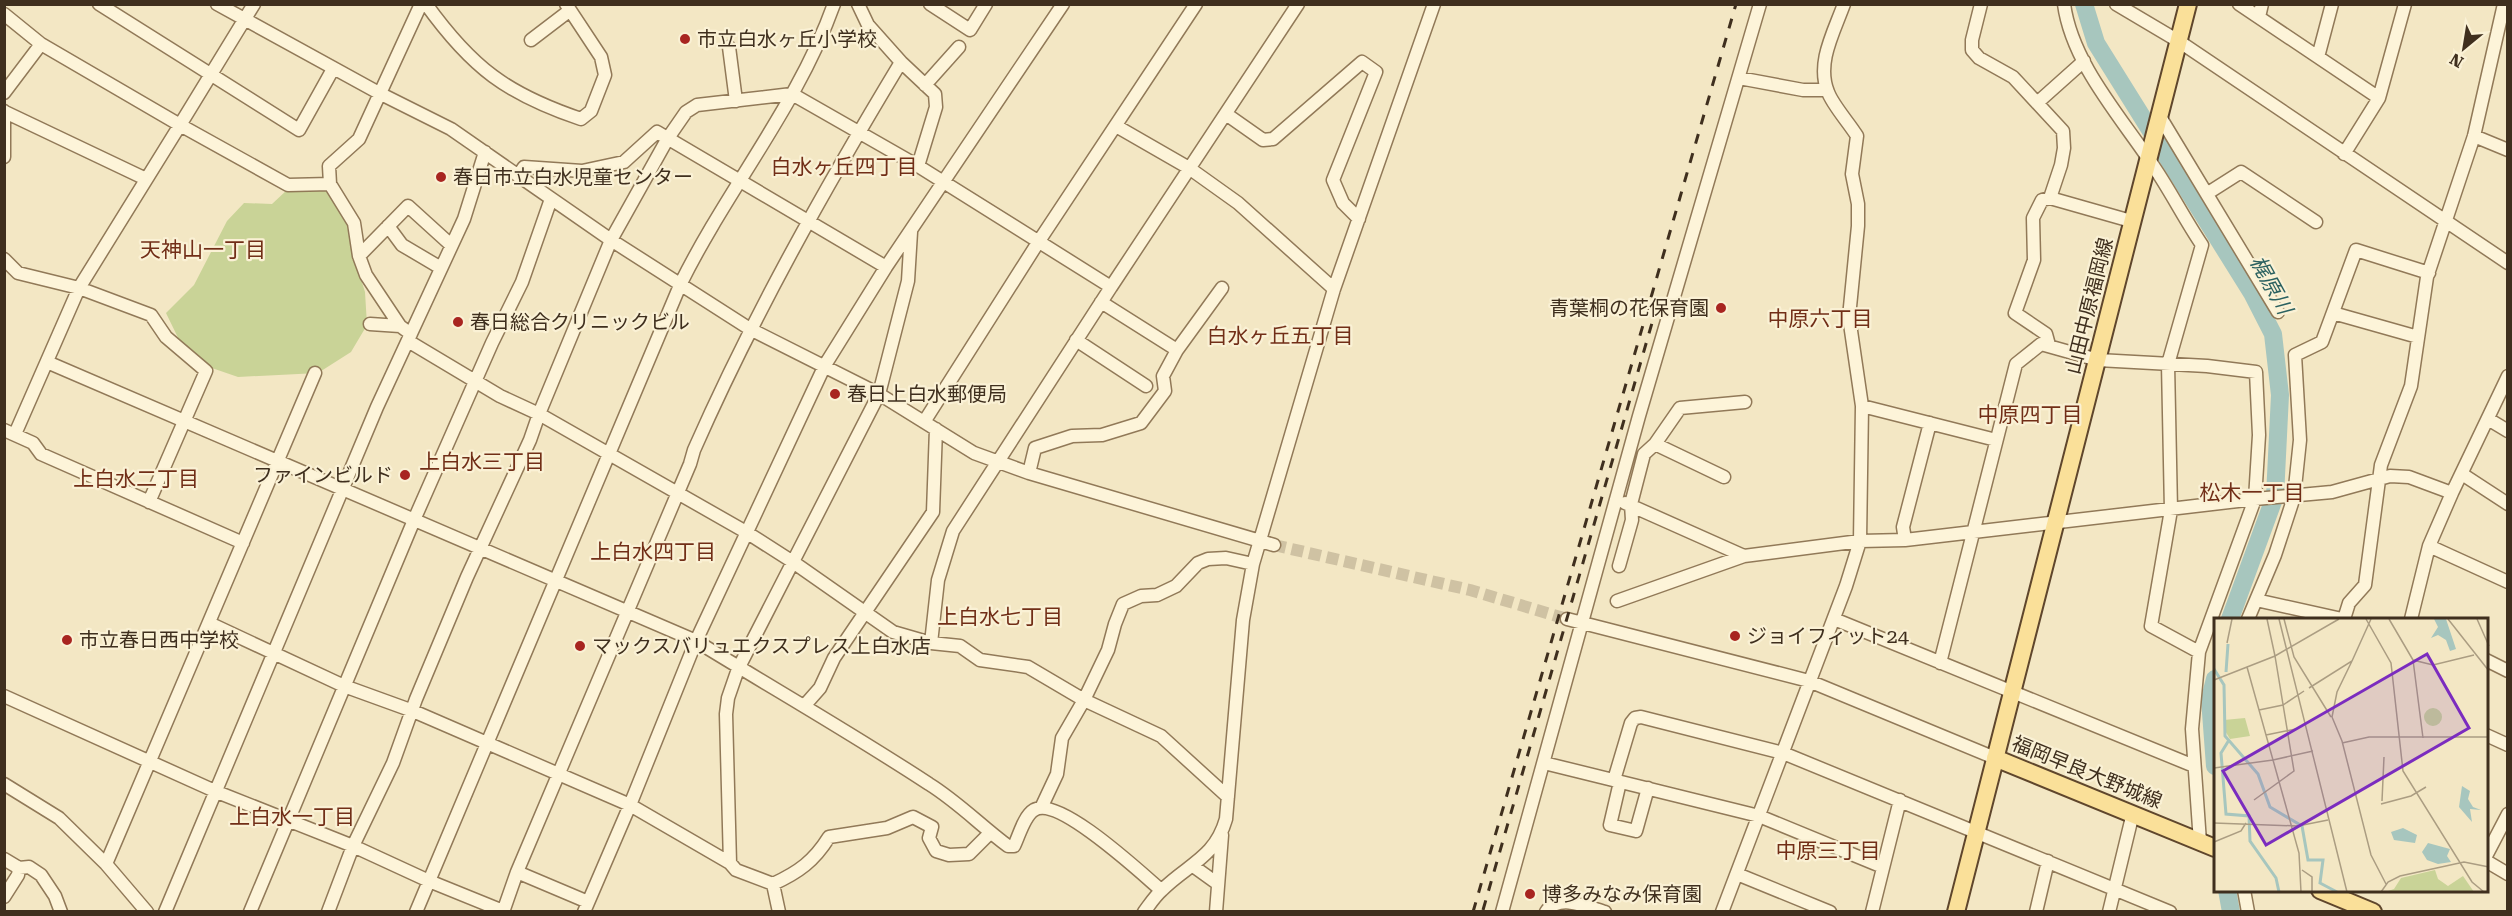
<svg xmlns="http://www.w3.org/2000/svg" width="2512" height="916" font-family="'Roboto Serif','Noto Sans JP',serif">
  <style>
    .green { fill: #c9d397 }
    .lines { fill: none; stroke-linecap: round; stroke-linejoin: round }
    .river { stroke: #a7c6be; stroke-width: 18 }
    .minor-tunnel { stroke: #cfc2a3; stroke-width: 12; stroke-dasharray: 12 6; stroke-linecap: butt }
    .minor-casing { stroke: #917958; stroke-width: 15 }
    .major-casing { stroke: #5f462c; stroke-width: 20 }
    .minor { stroke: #fdf4d9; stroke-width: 12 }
    .major { stroke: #fae099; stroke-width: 16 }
    .rail { stroke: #3f2f1e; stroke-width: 3; stroke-dasharray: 10 10; stroke-linecap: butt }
    .poi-dot { fill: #a82520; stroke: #faf1d5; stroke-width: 2 }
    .labels { text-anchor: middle; stroke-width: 4.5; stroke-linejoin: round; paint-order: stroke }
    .poi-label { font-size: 20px; fill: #3f2f1e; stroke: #faf1d5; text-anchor: start }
    .street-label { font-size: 20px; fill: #3f2f1e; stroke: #faf1d5 }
    .neighbourhood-label { font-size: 21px; fill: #712e17; stroke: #faf1d5 }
    .water-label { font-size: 21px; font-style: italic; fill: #2b6160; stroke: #faf1d5 }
    .inset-river { fill: none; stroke: #a7c6be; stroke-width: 3 }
    .inset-road { fill: none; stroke: #ab9d82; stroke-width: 1.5 }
    .view { fill: #7b2cbf; fill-opacity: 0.15; stroke: #7b2cbf; stroke-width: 3 }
    .inset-edge { fill: none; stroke: #3f2f1e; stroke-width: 3 }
  </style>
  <rect width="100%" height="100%" fill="#f3e7c4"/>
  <path class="green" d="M287 190H330L346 221 354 257 365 292 367 325 351 352 318 373 238 377 209 367 183 348 166 313 194 285 227 221 244 203 272 204Z"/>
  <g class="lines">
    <path class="river" d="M2084 4 2096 43 2252 293 2273 334 2280 395 2275 496 2230 619
      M2215 679 2210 699 2215 766
      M2227 890 2231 912"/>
    <path class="minor-tunnel" d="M1274 545 1470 590 1567 619"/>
    <g class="minor-casing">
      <path id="minor" d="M99 4 299 130 333 69
        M217 4 379 93 451 129 611 240 750 329 879 394 974 453 1029 473 1274 545
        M426 4C472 68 507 94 581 119L591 111 605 75 601 57 566 4
        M930 4 970 30 986 4
        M1981 4 1972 40V50L1979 58 2013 77 2063 131 2064 148 2061 165 2050 198
        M2064 4C2072 64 2122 118 2154 167 2171 192 2185 220 2202 245L2168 364 2171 510 2151 626 2199 652
        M2116 4 2180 42 2508 263
        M2239 4 2379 98
        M4 14 41 44 180 125 254 4
        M2259 17 2262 4
        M531 40 569 11
        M729 47 736 101
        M2318 57 2332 4
        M901 62 935 94 936 107 918 166
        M1739 78 1803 90H1827
        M925 85 959 47
        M4 93 41 44
        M2037 103 2084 61
        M4 111V157
        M5 112 146 179
        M1226 114 1263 140 1273 139 1362 62 1376 72 1333 180 1343 203 1359 219
        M2159 115 2278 312
        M1116 126 1189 168 1238 203 1334 289
        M2474 136 2508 150
        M2344 154 2379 98 2405 4
        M518 176 524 167 582 171 624 162 657 132 886 267
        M330 184 329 166 359 139 421 4
        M2208 193 2241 172 2316 222
        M388 226 402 245 441 268
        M359 256 408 206 451 245
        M4 259 18 273 79 288 151 315 166 337 206 371 149 502
        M1111 287 1298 4
        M1101 302 1177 350
        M2333 313 2418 337
        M370 324 400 326
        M1076 340 1146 386
        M2049 345 2046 334 2015 313 2034 260 2033 218 2042 200 2050 198 2131 221
        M47 362 696 641C774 689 853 734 929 784 958 802 981 826 1008 846H1014C1019 836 1024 816 1034 810 1058 795 1141 873 1161 890
        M1862 406 1996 440
        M2488 419 2508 431
        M924 422 1039 241 1196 4
        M4 430 33 443 41 454 243 543
        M15 434 79 288 180 125 288 185 330 184 354 223 359 256 366 275 400 326 411 334
        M1655 444 1724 477
        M1029 473 1035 448 1072 436 1102 435 1141 423 1165 391 1163 376 1177 350 1222 288
        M2462 474 2508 504
        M1625 503 1744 556
        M1905 540 1903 527 1930 423
        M2429 546 2508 582
        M1619 566 1632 520 1631 504 1644 454 1655 444 1680 408 1745 402
        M2256 600 2342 619
        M1617 601 1744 556 1860 541 1862 406 1849 317 1858 226V204L1852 174 1857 136C1849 123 1832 104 1828 92 1816 63 1834 32 1844 4
        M1567 619 1809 681 1995 758
        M1834 619 2194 766
        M2248 619 2275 555 2294 497 2300 440 2295 355 2322 342 2356 250 2429 273
        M2344 619 2349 603 2365 585 2381 465 2411 386 2427 277 2474 136 2504 4
        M2411 619 2429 546 2452 493
        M209 623 344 686 413 711 630 805 730 863
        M931 643 938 580 953 531 1111 287 918 166 792 94 697 105 686 112 668 138 611 240 539 414 746 532 793 562 893 632 931 643 960 646 980 660 1028 667 1084 700 1161 736 1228 797
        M2486 660 2508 671
        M1940 663 2016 364 2041 344 2098 360 2207 366 2256 372 2259 435 2255 499 2199 652 2192 729 2200 842
        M4 696 217 792 353 846 429 881 503 911
        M805 705 820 688 834 658 933 512 936 429
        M2486 735 2508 745
        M1544 763 1759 816 1883 867
        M1614 780 1631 723 1635 718 1641 717 1783 753 2170 912
        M1620 782 1610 825 1636 831 1648 788
        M4 784 59 818 106 864 147 912
        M1042 806 1057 774 1062 738 1084 700 1108 650 1115 624 1123 604 1141 596 1157 595 1176 586 1198 563 1208 559 1226 558 1253 564
        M2486 856 2508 814
        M4 859 19 868 29 867 41 875 55 896 61 912
        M2486 861 2508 874
        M106 864 315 373
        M1193 866 1218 884
        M517 872 588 902
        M1737 874 1830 912
        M773 884C799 872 814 861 829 837L887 828 913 817 932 827 929 838 936 851 949 855 969 854 990 833
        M2244 890 2248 912
        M4 897 18 875 19 868
        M165 912 377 407 464 219 485 152
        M250 912 414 520 492 343 522 282 551 199
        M328 912 353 846 393 763 416 699 467 577 530 440 539 414 500 396 408 341
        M416 912 681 283C728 188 798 105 834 4
        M503 912 517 872 690 464 694 450C753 316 825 188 901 62L868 25 858 4
        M584 912 630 805 696 641 825 365 886 267 1063 4
        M779 912 773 884 736 870 730 863 726 714 728 698 738 669 879 394 908 281 911 232
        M1144 912C1150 904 1155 896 1162 890 1188 864 1215 858 1226 819L1243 620 1253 564 1334 289 1434 4
        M1216 912 1222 835
        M1502 912 1639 416 1760 4
        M1546 912C1558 893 1588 907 1605 912
        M1722 912 1846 586 1860 541 1905 540 2255 499 2332 492 2390 476 2409 477 2452 493 2508 376
        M1872 912 1900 800
        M2036 912 2048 861
        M2109 912 2133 813"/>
    </g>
    <g class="major-casing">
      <path id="major" d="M1995 758 2215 848
        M2320 890 2373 912
        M1956 912 2188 4"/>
    </g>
    <use href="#minor" class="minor"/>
    <use href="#major" class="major"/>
    <path class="rail" d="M1483 910 1654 316
      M1473 912 1736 4"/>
  </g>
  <g class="poi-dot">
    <circle cx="685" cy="39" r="6"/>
    <circle cx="441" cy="177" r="6"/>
    <circle cx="1721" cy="308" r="6"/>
    <circle cx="458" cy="322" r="6"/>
    <circle cx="835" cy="394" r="6"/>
    <circle cx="405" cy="475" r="6"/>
    <circle cx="1735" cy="636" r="6"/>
    <circle cx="67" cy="640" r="6"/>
    <circle cx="580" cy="646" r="6"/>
    <circle cx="1530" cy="894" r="6"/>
  </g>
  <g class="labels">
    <g class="poi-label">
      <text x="697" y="46">市立白水ヶ丘小学校</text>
      <text x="453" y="184">春日市立白水児童センター</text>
      <text x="1709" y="315" text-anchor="end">青葉桐の花保育園</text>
      <text x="470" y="329">春日総合クリニックビル</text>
      <text x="847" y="401">春日上白水郵便局</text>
      <text x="393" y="482" text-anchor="end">ファインビルド</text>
      <text x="1747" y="643">ジョイフィット24</text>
      <text x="79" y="647">市立春日西中学校</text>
      <text x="592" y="653">マックスバリュエクスプレス上白水店</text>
      <text x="1542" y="901">博多みなみ保育園</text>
    </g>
    <g class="street-label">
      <text transform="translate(2089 306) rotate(-76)" y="7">山田中原福岡線</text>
      <text transform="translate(2087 772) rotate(22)" y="7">福岡早良大野城線</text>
    </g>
    <g class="neighbourhood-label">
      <text x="844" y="174">白水ヶ丘四丁目</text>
      <text x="203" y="257">天神山一丁目</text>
      <text x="1820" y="326">中原六丁目</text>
      <text x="1280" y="343">白水ヶ丘五丁目</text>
      <text x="2030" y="422">中原四丁目</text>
      <text x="482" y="469">上白水三丁目</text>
      <text x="136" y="486">上白水二丁目</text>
      <text x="2252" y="500">松木一丁目</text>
      <text x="653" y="559">上白水四丁目</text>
      <text x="1000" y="624">上白水七丁目</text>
      <text x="292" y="824">上白水一丁目</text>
      <text x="1828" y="858">中原三丁目</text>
    </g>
    <g class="water-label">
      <text transform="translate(2271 285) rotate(61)" y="7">梶原川</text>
    </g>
  </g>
  <g transform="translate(2214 618)">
    <rect width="274" height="274" fill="#f3e7c4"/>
    <path d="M210 99a9 9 0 1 1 18 0a9 9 0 1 1-18 0ZM31 100 36 118 16 121 10 111V102ZM221 252 224 261 234 268 249 258 260 274H171L180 271 187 260Z" fill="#c9d397"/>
    <path d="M220 1H232L242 31 236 33 232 22 224 17 217 20 224 9ZM248 168 256 173 254 181 259 189 267 192 256 191 258 204 245 189ZM189 210 203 217 201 225 180 222 177 214ZM214 225 236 231 233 238 237 244 224 246 213 242 208 234Z" fill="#a7c6be"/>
    <path class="inset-river" d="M0 51 10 67 11 118 44 156 56 189 88 208 94 242H109L106 265 123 274M12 54 14 26M15 122 7 135 12 196 35 198 36 223 62 260 65 274"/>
    <path class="inset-road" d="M53 1 61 38M65 1 133 274M70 1 80 39 117 99M152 1 177 45 189 153 258 264 270 274M175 1 199 42 219 47 260 37M234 1 275 53M263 1 275 28M13 25 18 1M199 42 209 120M138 43 123 74 118 99 128 123 157 237 172 266M33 49 85 235 87 274M0 62 61 38 125 1M95 70 138 43 157 1M45 92 69 87 90 73M52 117 82 111M128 125 155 119H275M59 142 99 133M0 150 59 142M40 182 80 153 61 38M168 183 170 139M167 186 197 178 212 169M0 205 84 208 114 202M0 224 27 213 32 205M88 252 98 259V274M167 274 174 264 186 258 250 244 275 249"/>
    <path class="view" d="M213 36 255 110 52 227 9 153Z"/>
    <rect width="274" height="274" class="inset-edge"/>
  </g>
  <rect width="2512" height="916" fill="none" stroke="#3f2f1e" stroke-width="12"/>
  <g transform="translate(2464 48) rotate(210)" stroke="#faf1d5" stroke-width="4.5" paint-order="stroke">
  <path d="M0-4.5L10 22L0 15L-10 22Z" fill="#3f2f1e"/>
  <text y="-9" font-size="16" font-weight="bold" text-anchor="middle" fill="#3f2f1e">N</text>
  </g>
</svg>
